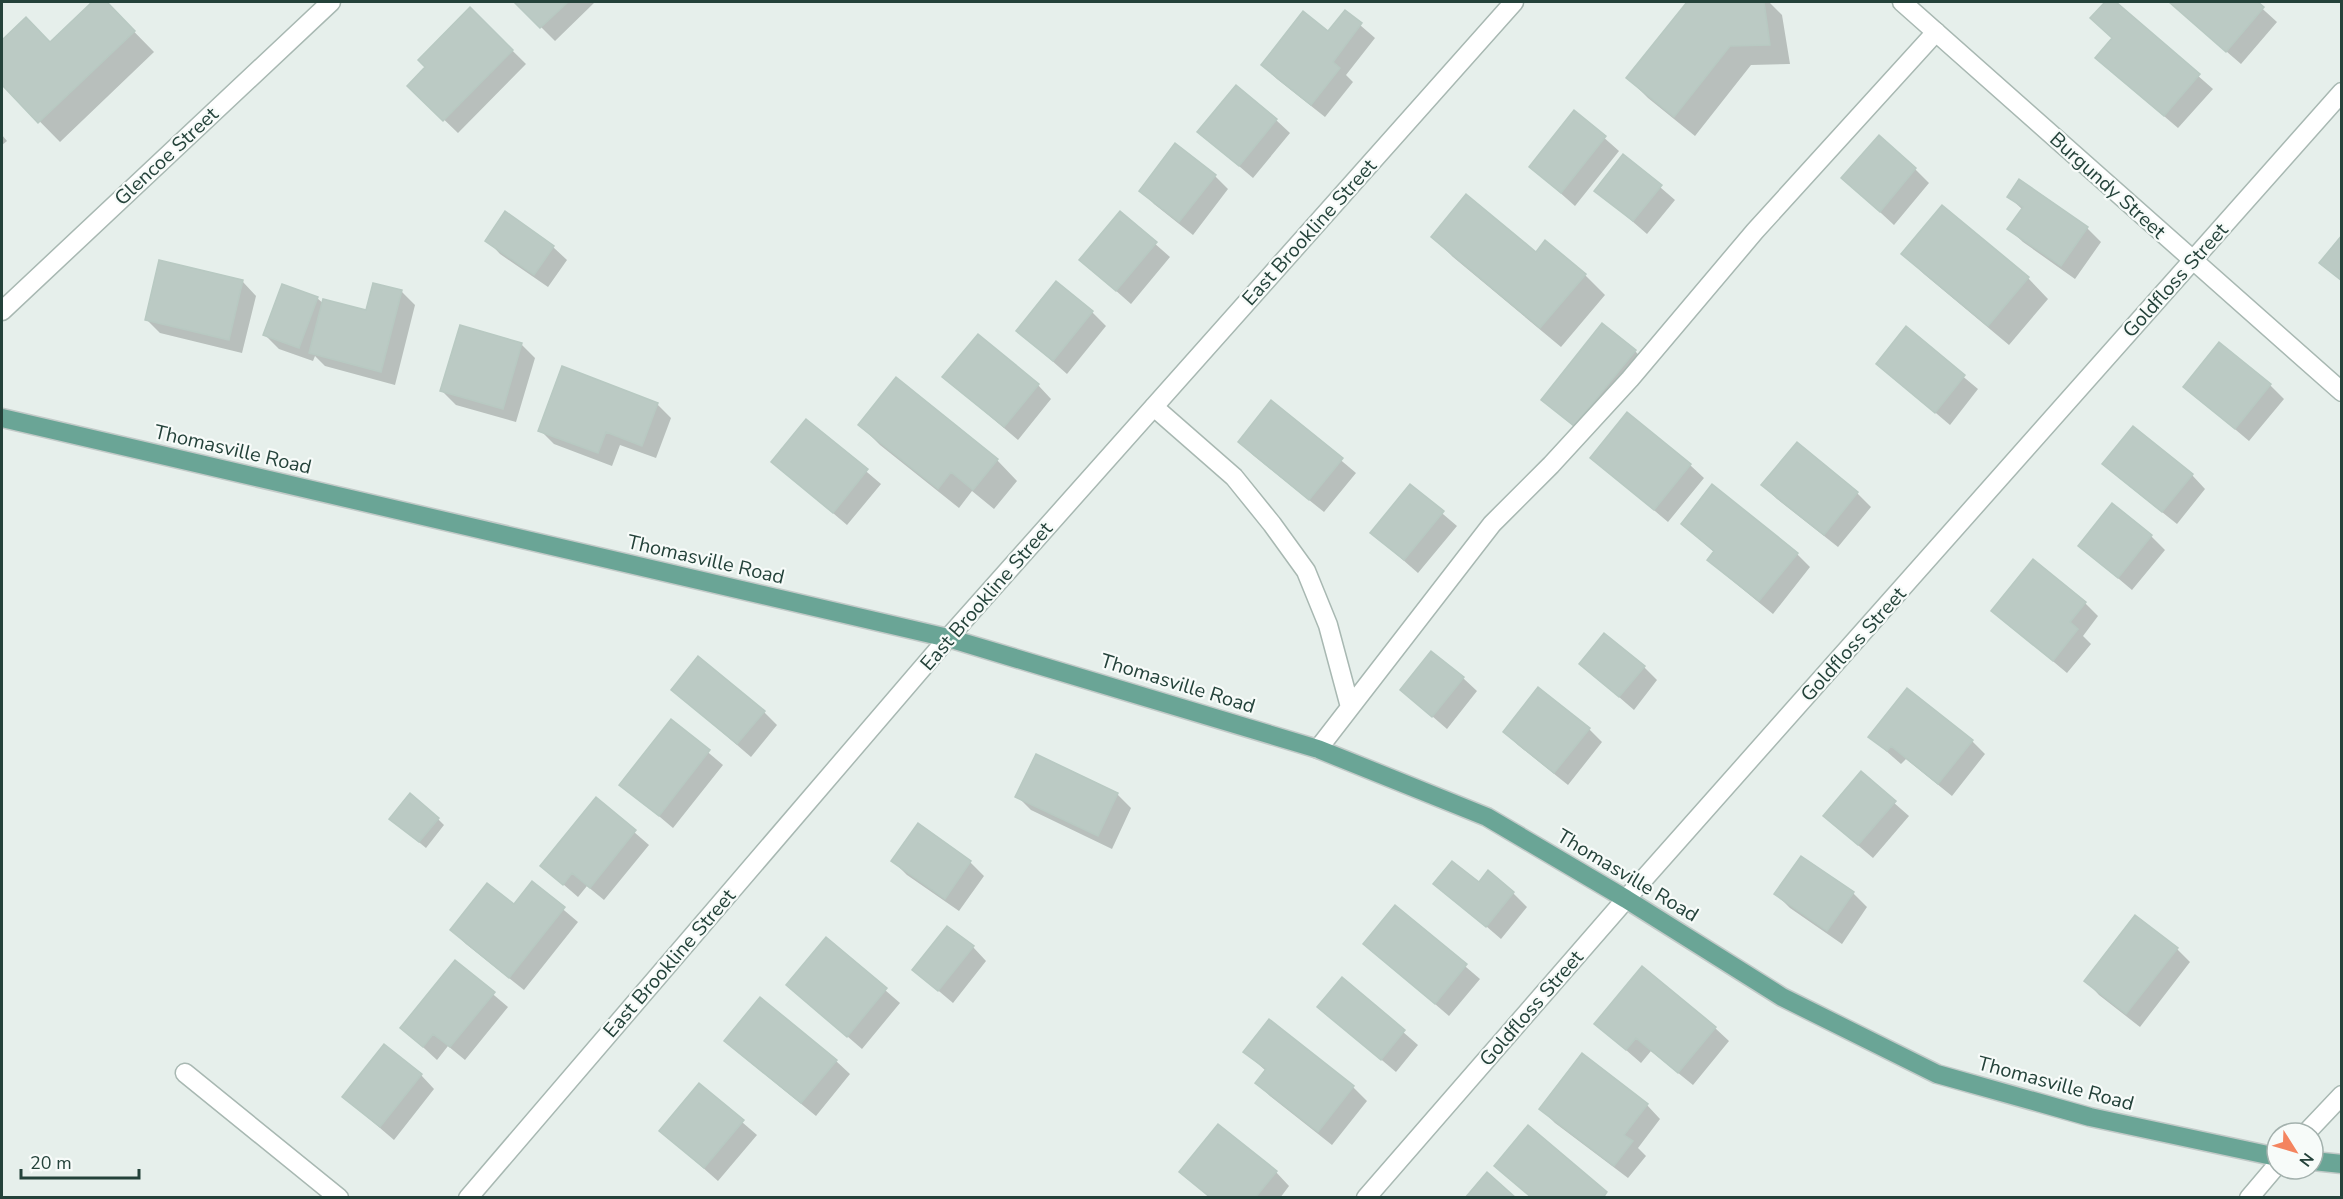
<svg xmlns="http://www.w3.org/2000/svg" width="2343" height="1199" font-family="'Nunito Sans',sans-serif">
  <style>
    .shadow { fill: #0003 }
    .building { fill: #bbcac4; stroke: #b8c9c2; stroke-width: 1.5 }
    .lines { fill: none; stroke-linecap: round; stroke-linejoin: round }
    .service-casing { stroke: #a8b8b2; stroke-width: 21 }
    .minor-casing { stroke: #a8b8b2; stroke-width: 21 }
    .primary-casing { stroke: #c2cac8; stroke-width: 21 }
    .service { stroke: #fff; stroke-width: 18 }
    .minor { stroke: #fff; stroke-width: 18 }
    .primary { stroke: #6aa596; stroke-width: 18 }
    .labels { text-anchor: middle; stroke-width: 4.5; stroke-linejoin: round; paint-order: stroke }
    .street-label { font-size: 20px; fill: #24423a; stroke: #f7fbf9 }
  </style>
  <rect width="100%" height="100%" fill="#e6efeb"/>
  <path class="shadow" d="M94 2H105L154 52 60 142 2 83V42L26 19 51 44Z
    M516 2H595L555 41Z
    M1689 2H1769L1782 15 1790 64 1751 65 1695 136 1648 98 1628 78Z
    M2107 2H2114L2213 89 2178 128 2111 71 2113 38 2092 18Z
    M2169 2H2255L2277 22 2241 64Z
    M470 9 526 64 458 133 409 86 427 67Z
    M1345 12 1375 38 1346 75 1353 82 1325 117 1277 79 1263 65 1328 33Z
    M1575 112 1619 151 1575 206 1531 167Z
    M1276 120 1290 133 1253 178 1199 132Z
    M2 135 7 141 2 145Z
    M1624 156 1675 200 1647 234 1596 190Z
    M1915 169 1929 183 1894 225 1843 178Z
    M1215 176 1228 189 1193 235 1154 204 1141 190Z
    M2020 181 2087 228 2101 242 2075 279 2023 242 2009 229 2023 210 2009 197Z
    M1942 207 2028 278 2048 299 2009 345 1924 274 1904 254Z
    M1120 213 1170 257 1131 304 1081 260Z
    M1433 237 1536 254 1585 275 1605 295 1561 347 1453 257Z
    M487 240 553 247 567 260 548 287 500 254Z
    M243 282 256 296 242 353 160 333 146 319Z
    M402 292 415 305 395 385 325 366 315 356 313 361 279 349 265 335 317 298 324 304 367 312Z
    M1092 312 1106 326 1067 374 1018 331Z
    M1906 329 1978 389 1950 425 1878 364Z
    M521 344 535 358 516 422 456 405 442 391Z
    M1635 351 1648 365 1588 439 1543 399Z
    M944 377 1038 385 1051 399 1018 440Z
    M2270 385 2284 399 2249 441 2185 387Z
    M1272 402 1356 473 1324 512 1253 455 1240 441Z
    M657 404 671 418 656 458 620 445 612 466 554 444 540 430Z
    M807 421 881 484 847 525 773 462Z
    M860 425 997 460 1017 481 994 509 972 491 959 508 880 445Z
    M1797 444 1857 493 1871 507 1838 547 1777 499 1763 485Z
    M1592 458 1690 465 1704 478 1668 522Z
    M2104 464 2192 475 2205 489 2177 524 2118 477Z
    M1410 486 1457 526 1418 573 1372 533Z
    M2112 505 2151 536 2165 550 2132 590 2080 546Z
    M1683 524 1797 554 1810 567 1773 614 1723 573 1709 560 1715 553Z
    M2085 603 2098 616 2083 636 2091 644 2067 673 1993 611Z
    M1581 664 1644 667 1657 680 1634 710Z
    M1463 678 1477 691 1447 729 1402 690Z
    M673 690 764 712 777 725 751 757Z
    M671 721 723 765 673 828 621 784Z
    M1589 729 1602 742 1568 785 1518 745 1505 732Z
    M1870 737 1972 741 1985 754 1952 796 1906 759 1901 764Z
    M1037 756 1118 795 1131 808 1112 849 1031 810 1017 796Z
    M1861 774 1909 816 1873 858 1839 829Z
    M596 799 649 845 604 900 587 886 578 897 542 866Z
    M438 819 444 825 426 848 398 825Z
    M1801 858 1853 893 1867 907 1842 944 1790 908 1776 894Z
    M893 861 970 862 984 876 959 911 907 875Z
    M532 883 578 922 524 990 466 944 452 930 514 906Z
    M1436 883 1479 884 1513 893 1527 907 1501 939Z
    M1396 907 1480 979 1449 1016 1365 944Z
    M826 939 900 1003 862 1049 788 985Z
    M973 947 986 961 953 1003 914 970Z
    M2177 949 2190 962 2140 1027 2099 995 2086 981Z
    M455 962 508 1007 465 1060 448 1046 437 1060 402 1028Z
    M1342 979 1418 1045 1396 1072 1319 1007Z
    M1596 1024 1715 1028 1729 1041 1693 1085 1651 1051 1641 1063Z
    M726 1041 836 1061 850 1074 816 1116 740 1054Z
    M1245 1052 1353 1087 1367 1101 1332 1145 1270 1096 1257 1083 1266 1071Z
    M421 1075 434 1089 394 1140 344 1097Z
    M699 1085 757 1135 718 1181 661 1131Z
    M1647 1105 1660 1119 1638 1148 1646 1156 1628 1178 1555 1123 1541 1109Z
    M1181 1172H1276L1289 1186 1280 1198H1210Z"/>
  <path class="building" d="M92 2H107L135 31 38 123 2 85V40L26 17 50 42Z
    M514 2H568L540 28Z
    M1687 2H1764L1770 45 1730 46 1674 117 1626 78Z
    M2105 2H2116L2200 74 2164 116 2095 58 2112 38 2090 18Z
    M2169 2H2258L2264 7 2226 52Z
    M470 7 513 50 443 121 407 86 425 67 418 60Z
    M1345 10 1362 23 1333 62 1340 68 1311 105 1261 65 1303 11 1328 31Z
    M1236 85 1277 119 1239 166 1197 132Z
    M1574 110 1606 136 1561 193 1529 167Z
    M1879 135 1916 168 1880 212 1841 178Z
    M1175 143 1216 175 1179 222 1139 191Z
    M1623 154 1662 185 1633 221 1594 191Z
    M2019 179 2088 227 2061 266 2007 229 2023 207 2007 197Z
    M1466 194 1536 252 1545 240 1586 274 1540 328 1431 237Z
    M1942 205 2029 277 1988 326 1901 254Z
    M505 211 554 246 534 275 485 241Z
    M1120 211 1157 242 1116 291 1079 260Z
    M2342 235V281L2319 263Z
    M159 260 243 280 229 340 145 320Z
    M1056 281 1093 311 1053 361 1016 331Z
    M373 283 402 290 381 372 309 353 323 299 366 310Z
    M282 284 318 297 299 348 263 335Z
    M1602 323 1636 350 1574 426 1541 400Z
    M460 325 522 343 503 409 440 391Z
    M1906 326 1965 375 1935 413 1876 364Z
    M978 334 1039 384 1004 427 942 377Z
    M2219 342 2271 384 2235 429 2183 387Z
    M562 366 658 403 642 446 606 432 598 453 538 431Z
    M896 377 998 459 973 490 951 472 938 489 858 425Z
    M1271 400 1343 458 1309 500 1238 442Z
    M1627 412 1691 464 1654 510 1590 458Z
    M806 419 868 469 833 513 771 462Z
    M2133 426 2193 474 2162 512 2102 464Z
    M1797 442 1858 492 1824 535 1761 485Z
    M1410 484 1444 511 1404 560 1370 533Z
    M1712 484 1798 553 1759 601 1707 560 1714 551 1681 524Z
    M2112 503 2152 535 2118 578 2078 546Z
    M2033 559 2086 602 2070 622 2078 629 2053 661 1991 611Z
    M1604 633 1645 666 1619 697 1579 664Z
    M1431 651 1464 677 1432 717 1400 690Z
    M698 656 765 711 737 744 671 690Z
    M1538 687 1590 728 1554 773 1503 732Z
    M1907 688 1973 740 1938 784 1891 746 1887 751 1868 737Z
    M671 719 710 750 659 816 619 785Z
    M1036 754 1118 793 1098 836 1015 797Z
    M1861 771 1896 801 1858 845 1823 816Z
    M410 793 439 818 419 842 389 819Z
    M596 797 636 830 590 888 572 873 563 885 540 866Z
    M918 823 971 861 945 899 891 861Z
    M1801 856 1854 892 1827 931 1774 894Z
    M1452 861 1479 882 1488 870 1514 892 1486 927 1433 884Z
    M532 881 565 907 509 978 450 930 487 883 514 904Z
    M1395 905 1467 964 1435 1004 1363 944Z
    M2135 915 2178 948 2126 1014 2084 981Z
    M947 926 974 946 938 991 912 970Z
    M826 937 887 988 847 1037 786 985Z
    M455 960 495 992 450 1047 433 1034 423 1047 400 1028Z
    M1642 966 1716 1027 1678 1073 1636 1038 1626 1050 1594 1024Z
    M1342 977 1405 1030 1381 1060 1317 1007Z
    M760 997 837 1060 801 1103 724 1041Z
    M1269 1019 1354 1086 1318 1132 1255 1083 1266 1069 1243 1052Z
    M384 1044 422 1074 380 1127 342 1097Z
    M1582 1053 1648 1104 1624 1135 1633 1141 1614 1166 1539 1109Z
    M699 1083 744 1120 704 1168 659 1131Z
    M1218 1124 1277 1171 1255 1198H1211L1179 1172Z
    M1528 1125 1607 1192 1603 1198H1532L1494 1166Z
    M1487 1172 1516 1198H1465Z"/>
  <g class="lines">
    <g class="service-casing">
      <path id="service" d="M1154 407 1234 477 1272 524 1306 571 1328 625 1350 707
        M1318 749 1492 524 1551 465 1630 379 1755 231 1936 32"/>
    </g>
    <g class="minor-casing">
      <path id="minor" d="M1902 2 2342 392
        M2 311 331 2
        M185 1073 339 1198
        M2306 1133 2342 1095
        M468 1198 948 638 1514 2
        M1366 1198 1626 899 2342 92
        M2249 1198 2277 1165"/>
    </g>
    <g class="primary-casing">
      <path id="primary" d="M2 418 948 638 1318 749 1487 817 1626 899 1782 997 1937 1074 2090 1117 2277 1157
        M2313 1161 2342 1164"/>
    </g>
    <use href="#service" class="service"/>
    <use href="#minor" class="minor"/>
    <use href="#primary" class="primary"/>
  </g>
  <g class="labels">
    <g class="street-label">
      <text transform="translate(166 156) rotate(-43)" y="7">Glencoe Street</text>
      <text transform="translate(2108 185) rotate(42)" y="7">Burgundy Street</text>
      <text transform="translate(1309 232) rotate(-48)" y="7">East Brookline Street</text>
      <text transform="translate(2175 280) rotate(-48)" y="7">Goldfloss Street</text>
      <text transform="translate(233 449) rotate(13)" y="7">Thomasville Road</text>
      <text transform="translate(706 559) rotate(13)" y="7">Thomasville Road</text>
      <text transform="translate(986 596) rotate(-49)" y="7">East Brookline Street</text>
      <text transform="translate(1853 644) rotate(-48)" y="7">Goldfloss Street</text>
      <text transform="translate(1178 683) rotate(17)" y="7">Thomasville Road</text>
      <text transform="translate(1628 875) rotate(31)" y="7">Thomasville Road</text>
      <text transform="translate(669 963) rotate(-49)" y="7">East Brookline Street</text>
      <text transform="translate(1531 1008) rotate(-49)" y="7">Goldfloss Street</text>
      <text transform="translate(2056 1083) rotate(15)" y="7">Thomasville Road</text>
    </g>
  </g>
  <rect width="2343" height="1199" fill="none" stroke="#24423a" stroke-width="6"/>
  <g transform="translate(2295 1151) rotate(127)"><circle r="28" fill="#f7fbf9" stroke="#a3b1ad" stroke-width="1.5"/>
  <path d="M0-4.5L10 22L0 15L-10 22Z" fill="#f4845f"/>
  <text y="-9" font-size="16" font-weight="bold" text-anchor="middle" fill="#24423a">N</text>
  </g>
  <path d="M21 1169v9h118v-9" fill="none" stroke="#24423a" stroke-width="3"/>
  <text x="30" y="1169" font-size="18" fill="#24423a" stroke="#f7fbf9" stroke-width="4.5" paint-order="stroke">20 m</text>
</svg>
